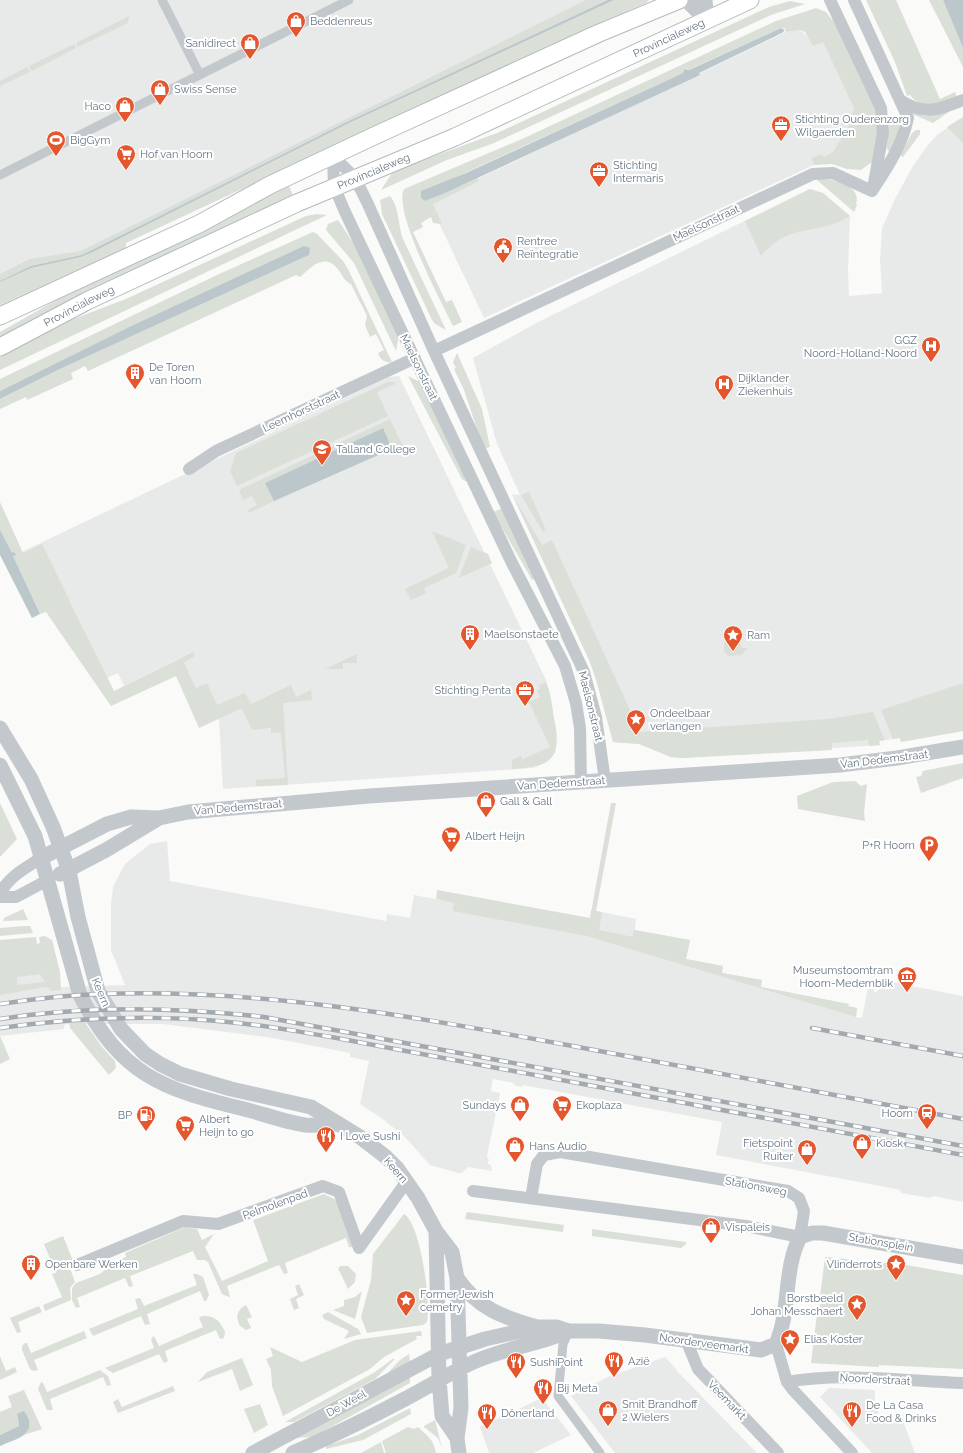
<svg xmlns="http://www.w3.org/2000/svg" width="963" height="1453" font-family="Raleway,sans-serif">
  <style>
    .built { fill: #e8e9e9 }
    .green { fill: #dadfd7; fill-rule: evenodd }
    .water { fill: #bbc7cb }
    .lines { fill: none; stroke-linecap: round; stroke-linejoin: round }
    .secondary-casing { stroke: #b3babf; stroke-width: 19 }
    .pedestrian { stroke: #c3c8cc; stroke-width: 9 }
    .minor { stroke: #c3c8cc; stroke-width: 12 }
    .tertiary { stroke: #c3c8cc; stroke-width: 15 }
    .secondary { stroke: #fff; stroke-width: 17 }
    .rail-casing { stroke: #a2aab0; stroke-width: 4.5 }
    .rail { stroke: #fff; stroke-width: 3; stroke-dasharray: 9; stroke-linecap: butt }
    .labels { text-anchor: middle; stroke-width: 4; stroke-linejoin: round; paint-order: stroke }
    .poi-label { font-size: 11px; fill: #657683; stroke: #fff; text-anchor: start }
    .street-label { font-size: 11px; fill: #657683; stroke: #fff }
  </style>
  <rect width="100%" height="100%" fill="#fafaf8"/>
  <path class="built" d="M0 0H614L349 123 93 252 81 257 31 268 0 282Z
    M800 30 808 37 823 42 854 109V116L833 152 824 157 812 159 814 165 484 318 429 202 786 32Z
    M963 117V731L901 742 900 738 879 741 880 745 682 758 671 757 639 744 613 742 597 683 590 662 512 494 520 495 497 444 473 358 540 321 810 189 823 193 850 216 848 271 849 296 882 293 880 260 882 228 896 197 913 166 928 145 937 135Z
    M399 376 546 680 557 734 555 753 547 762 533 768 223 789 219 719 196 688 182 657 124 686 118 673 107 678 70 600 40 614 13 556 389 377Z
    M167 841 170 881 386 921 387 914 410 918 414 895 588 928 591 910 636 919 635 930 690 940 686 959 723 966 722 973 762 980 761 987 849 1004 848 1006 857 1008 856 1017 862 1018 868 988 874 989V993L891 982 963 996V1202L933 1196 930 1198 901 1193 900 1190 886 1187 716 1155 722 1122 523 1085 522 1087 514 1085V1083L493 1079 490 1095 491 1091 500 1093 487 1156 489 1160 487 1163 491 1165 492 1171 468 1167 462 1173H458L430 1165 406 1138 384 1120 360 1104 369 1061 350 1057V1053L273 1038 163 1024H67L64 1025V1029L0 1036V975L40 971 61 990V987H66L125 985 111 950V904L113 887 125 864 150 844Z
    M665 1357 677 1370 678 1374 679 1373 757 1453H615L571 1396 608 1377Z
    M829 1388 875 1390V1401L872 1403 879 1412 874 1417 878 1421 901 1416 915 1453H872L820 1397Z
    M542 1398 571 1435 533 1453H489L480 1427Z"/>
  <path class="green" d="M586 0H608L349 121 82 255 31 266 0 281V274L30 259 81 251Z
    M614 0H649L646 3 592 26 126 243V248L0 305V282L31 268 81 257 93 252 349 123Z
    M866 0H896L940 99 955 92 957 97C942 103 922 112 910 95L907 96 895 62Z
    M929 0H943L963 48V67Z
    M790 1 805 4 771 15 494 143 447 160 381 190 392 173 402 168 497 133 769 7Z
    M816 8 826 12 837 26 875 108 879 131 872 162 861 170 847 169 832 164 814 165 811 158 822 154 824 157 833 152 854 116 852 114 854 109 823 42 813 46 805 32 800 30 786 32 785 28H781L688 70 687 68 683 73 454 178 423 198 425 201 478 178 479 181 433 204 442 224 433 223 431 217 421 223 423 227 413 232 446 302 452 300 462 322 453 326C441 301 393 212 404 189L522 139 776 21Z
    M129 16 128 23 78 47 76 43Z
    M74 44 76 48 32 71 29 66Z
    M27 67 30 72 0 86V81Z
    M953 109 933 123 912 114V112L926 116Z
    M889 117 901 123C899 131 897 147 889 152L887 148Z
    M963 117V143L947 127Z
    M916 130H920V134L903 157 900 155 912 133Z
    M820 179C834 178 862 186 856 204L857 205 854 212 817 180Z
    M289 186 293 195 66 302 0 338V332L60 298 176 244 237 211Z
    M810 189 823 193 850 216C816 237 790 221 761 256L745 221Z
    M390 196C399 206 398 225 403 239L446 330 435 324 432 320 382 214 380 200Z
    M317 214 327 215 0 370V357L68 321 126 299 306 216Z
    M338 220 362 256 399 335 396 351 354 263 326 230 328 224Z
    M313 232 317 234 343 261 348 269 392 362C385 363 380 360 378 353L384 350 376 334 370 337 365 325 367 316 351 284C343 280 343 275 337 268 324 253 311 267 300 277L296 275 88 371 85 366 71 373 73 379 27 400 26 397 0 409V399L60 369 309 255 125 329 0 391V379L217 275Z
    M457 353 482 409 490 447 486 448 481 441 464 390 454 369 456 368 453 362Z
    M408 376 422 383 469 480 465 481 462 479Z
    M388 382H394L395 384 377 392 388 416 237 486 230 471 236 453Z
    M390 419 403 446 392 450 383 428 265 483 274 501 249 513 248 510 257 505 252 496 243 500 239 490Z
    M529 492 546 530 543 532 521 495Z
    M512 494 542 545 552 540 640 732 828 719 873 712 885 740 879 741 880 745 869 746 868 740 832 743V750L682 758 671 757 639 744 613 742 597 683 590 662Z
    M0 502 23 553 42 544 114 691 193 652 195 656 184 662 196 688 207 683 217 705 245 693 251 704 291 685 296 697 311 690 312 700 283 703 288 785 256 786V780L285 778 281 732 271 733V728L252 730 242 708 199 728 176 676 111 706 46 612 40 614 13 556 15 554H12L0 530Z
    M503 508 536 578 532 580 493 512Z
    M432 531 466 545 456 573 424 588 426 593 411 600 405 589 449 568Z
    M471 547 488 554 492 563 459 578Z
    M736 634H740L738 640 742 648H748L741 655 728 656 724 651V643Z
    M357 654V663H343V669H325Z
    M546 682C551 693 552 706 554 718 562 759 553 766 512 769V760L521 756 523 761V759L550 747 529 702 540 697 537 690 540 689 539 685Z
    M963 683V731L901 742 900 738 893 739 881 710Z
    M963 763V778L921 793 916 777 921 776 923 771Z
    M855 781 861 786 867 784 864 813 865 821 798 809 797 796 833 782Z
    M0 803 17 839 0 857Z
    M611 803H616L596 911 602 912 599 930 633 937 634 930 690 940 686 959 723 966 722 973 762 980 761 987 849 1004 848 1006 857 1008 856 1017 587 936 453 911 454 903 436 899 437 890 590 918Z
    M23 909 28 920 3 921 4 918Z
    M24 926H30L33 933 0 936V928Z
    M45 936 52 940 60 972 61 990 51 991 49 988 46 987 0 995V940L36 937 37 944 40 943 39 937ZM40 974 45 982 17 985V977Z
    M84 1021 102 1047 115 1061 116 1068 109 1075 70 1028 69 1022Z
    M0 1036 10 1059 0 1064Z
    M324 1194 336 1200 353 1247H349L346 1238 285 1263 288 1273 284 1274 279 1265 227 1286 230 1297H229L222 1294 208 1262 205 1260H197L193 1251 130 1276 133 1286 129 1287 125 1278 77 1298 80 1307 76 1308 72 1300V1288L76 1283 100 1274 113 1262 126 1257 125 1253 185 1227 197 1229 202 1240 214 1234 205 1247 222 1281 268 1261 253 1220Z
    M467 1212 564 1225 563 1232 465 1219Z
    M404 1214C421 1224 431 1303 427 1322L423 1325 367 1333 361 1317 371 1280 373 1254Z
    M592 1229 686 1242V1244L681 1248 592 1236Z
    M63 1236 73 1261 68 1263 75 1282 70 1288 71 1300 45 1311 43 1305 62 1297 52 1274 56 1273 44 1244Z
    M825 1257 906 1265 963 1275V1369L879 1365V1367L811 1363 818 1306 824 1302V1299L820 1297Z
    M341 1266H348L356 1274 355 1282 348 1289 338 1268Z
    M193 1274H197L203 1277 209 1295 206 1301H204L200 1291 147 1314 150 1324 145 1325 141 1316 93 1336 89 1329 138 1309 135 1299 140 1298 144 1306 197 1285Z
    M299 1284 304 1295 296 1299 299 1308 294 1310 290 1299 298 1295 295 1286Z
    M362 1291 355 1319 333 1310 344 1306V1300L355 1297Z
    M246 1305 252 1317 247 1319 251 1328 246 1330 240 1326C235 1317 237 1310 246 1305Z
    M39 1306 42 1312 18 1322 21 1332 17 1333 10 1318Z
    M328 1312 358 1329 361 1334 344 1339 349 1331 324 1319 322 1315Z
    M202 1316C215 1315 220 1321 225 1332L224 1338 220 1339 216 1330 165 1351 168 1361 164 1363 159 1354 113 1373 105 1368 154 1348 151 1339 154 1336 159 1346 203 1327 199 1318Z
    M84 1331 87 1338 34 1360 38 1370 34 1371 30 1369 22 1350V1346L25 1343H27L31 1353Z
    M421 1331 422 1336H416L417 1339 384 1357 370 1369 283 1416 272 1386 271 1370 266 1359 273 1356 270 1347 302 1362 355 1340Z
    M409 1354 410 1363 385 1376 400 1360Z
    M0 1356 6 1371 15 1367 17 1372 0 1380Z
    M242 1358 253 1385 240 1391 232 1369 198 1382 207 1372Z
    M394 1358V1360L375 1379 294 1422H285L375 1372Z
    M100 1370 108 1376 111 1385 107 1386 103 1377 50 1399 53 1410H47L38 1389 41 1382 43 1383 47 1392Z
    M410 1374V1383L313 1437 293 1438Z
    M173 1386 175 1391 118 1413 113 1402 118 1399 122 1407Z
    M24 1390 42 1429 24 1435 28 1431 30 1424 17 1416 19 1426 0 1435V1412L12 1407 8 1396Z
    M260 1404 268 1425 254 1433 244 1409Z
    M410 1408 411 1414 363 1440 326 1449V1446L358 1435Z
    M435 1420 442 1448 438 1438 424 1427V1426Z
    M408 1427 414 1429 418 1427C428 1437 433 1438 436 1453H386L382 1441Z
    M381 1442 384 1453H361Z"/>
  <path class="water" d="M608 0H614L349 123 93 252 81 257 31 268 0 282V281L31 266 82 255 349 121Z
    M943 0H963V48Z
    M781 28 785 30 782 33 699 73 700 75 445 193 425 201 421 198V191L466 173 683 73 685 69 689 70Z
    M304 246 310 248 309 255 60 369 0 399V391L125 329Z
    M383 428 392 449 274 501 265 483Z
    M0 530 12 553 14 552 16 555 13 556 40 614 32 618 0 555Z
    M24 1411C40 1434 18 1438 0 1446V1435L19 1426 17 1414Z"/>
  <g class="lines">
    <g class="secondary-casing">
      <g id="secondary">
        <path d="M0 316 199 224 270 185 374 136 597 34 679 0"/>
        <path id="s1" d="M0 347 87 301 297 203 455 137 750 0"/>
      </g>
    </g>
    <path class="pedestrian" d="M162 0 200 75
      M0 175 349 0
      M569 1331 563 1344 558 1396 600 1453"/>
    <path class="minor" d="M830 0 881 108 883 133 874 183
      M854 0 908 118C902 146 887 168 872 191
      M900 100C925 116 938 110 963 100
      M333 156 355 178 367 202 434 351 584 672 596 717 605 781
      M333 156 334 186 345 212 511 561 565 666 576 703 580 728 581 782
      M434 351 813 174 833 173 872 191
      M189 469 216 451 415 358
      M0 893C10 876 25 868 41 858
      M0 897H16L48 880
      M473 1191 575 1204 591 1206 746 1226 800 1237 804 1211 799 1198 788 1191 560 1152 544 1155 537 1164 531 1198
      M359 1248 407 1181
      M77 1265 183 1221 218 1224 323 1186 339 1192 359 1248
      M686 1340 698 1369 778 1453
      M776 1344 787 1382 793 1390 852 1453
      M787 1382C842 1372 907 1381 963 1383"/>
    <path class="tertiary" d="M686 0 707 20
      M705 0 707 20
      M0 728 31 779 53 827 69 871 78 917 98 991 121 1029 145 1054 160 1064 180 1074 231 1089 311 1107 360 1137 386 1157 397 1168 418 1198 436 1231 452 1252 457 1278 461 1408 457 1438 459 1453
      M0 765 35 836 80 995C121 1075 161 1089 244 1109 264 1114 285 1122 305 1125 316 1126 328 1124 339 1124
      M41 858 107 824 131 817 159 818 188 812 369 796 840 765 897 758 963 747
      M60 874 106 850 159 818
      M436 1231 439 1379 442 1416 457 1438
      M457 1278C478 1309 503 1317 537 1327
      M253 1453 439 1354 485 1339 538 1327H557L569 1331H599L645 1335 761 1350 776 1344C791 1310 783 1270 800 1237L812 1233H823L963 1257
      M293 1453C330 1437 367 1419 403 1400 428 1387 451 1372 476 1361 506 1348 539 1344 569 1331"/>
    <use href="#secondary" class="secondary"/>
    <g class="rail-casing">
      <path id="rail" d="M0 1004C34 999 68 995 102 994 262 988 421 1018 578 1047 706 1071 835 1095 963 1119
        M0 1019C88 1005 176 1007 264 1017L963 1146
        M0 1028C79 1017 159 1014 238 1023 269 1026 300 1032 331 1037L963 1155
        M812 1028 963 1056"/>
    </g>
    <use href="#rail" class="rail"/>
  </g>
  <defs>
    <g id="shop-pin" transform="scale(1)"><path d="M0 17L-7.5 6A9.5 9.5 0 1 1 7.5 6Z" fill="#e4572e" stroke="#fff"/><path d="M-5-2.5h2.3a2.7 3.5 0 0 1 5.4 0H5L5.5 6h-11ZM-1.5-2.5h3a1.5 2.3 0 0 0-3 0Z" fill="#fff"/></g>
    <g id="office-pin" transform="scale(1)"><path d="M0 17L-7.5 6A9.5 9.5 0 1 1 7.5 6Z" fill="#e4572e" stroke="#fff"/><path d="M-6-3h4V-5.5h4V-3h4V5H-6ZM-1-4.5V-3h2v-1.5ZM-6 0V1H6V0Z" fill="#fff"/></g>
    <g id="stadium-pin" transform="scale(1)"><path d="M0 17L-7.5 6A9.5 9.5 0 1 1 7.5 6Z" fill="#e4572e" stroke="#fff"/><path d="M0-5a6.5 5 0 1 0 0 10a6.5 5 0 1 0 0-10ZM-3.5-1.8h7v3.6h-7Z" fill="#fff"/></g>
    <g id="supermarket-pin" transform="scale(1)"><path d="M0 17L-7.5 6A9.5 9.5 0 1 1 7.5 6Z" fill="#e4572e" stroke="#fff"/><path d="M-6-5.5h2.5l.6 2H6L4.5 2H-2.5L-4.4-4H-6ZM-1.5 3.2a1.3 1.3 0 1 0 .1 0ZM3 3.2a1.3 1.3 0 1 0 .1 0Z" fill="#fff"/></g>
    <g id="civic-pin" transform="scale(1)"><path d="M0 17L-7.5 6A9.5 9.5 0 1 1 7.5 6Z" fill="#e4572e" stroke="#fff"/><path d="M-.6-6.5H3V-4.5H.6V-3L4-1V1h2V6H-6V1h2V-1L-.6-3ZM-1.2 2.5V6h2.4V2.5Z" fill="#fff"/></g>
    <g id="hospital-pin" transform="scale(1)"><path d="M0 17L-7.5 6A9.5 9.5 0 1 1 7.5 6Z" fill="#e4572e" stroke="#fff"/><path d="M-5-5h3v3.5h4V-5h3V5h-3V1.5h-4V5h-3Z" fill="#fff"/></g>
    <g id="building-pin" transform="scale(1)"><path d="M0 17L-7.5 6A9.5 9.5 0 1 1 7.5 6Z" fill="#e4572e" stroke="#fff"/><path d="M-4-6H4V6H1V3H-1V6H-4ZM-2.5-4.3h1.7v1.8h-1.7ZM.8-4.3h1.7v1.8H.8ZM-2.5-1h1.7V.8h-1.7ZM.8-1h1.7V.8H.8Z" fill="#fff"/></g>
    <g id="school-pin" transform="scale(1)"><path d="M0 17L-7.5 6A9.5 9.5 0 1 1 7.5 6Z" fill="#e4572e" stroke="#fff"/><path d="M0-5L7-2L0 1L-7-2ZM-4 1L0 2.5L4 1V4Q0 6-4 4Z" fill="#fff"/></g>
    <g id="sight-pin" transform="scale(1)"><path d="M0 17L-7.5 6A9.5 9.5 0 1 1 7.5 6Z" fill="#e4572e" stroke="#fff"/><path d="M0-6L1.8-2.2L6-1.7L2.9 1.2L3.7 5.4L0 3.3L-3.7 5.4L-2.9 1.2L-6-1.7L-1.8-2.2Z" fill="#fff"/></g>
    <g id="parking-pin" transform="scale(1)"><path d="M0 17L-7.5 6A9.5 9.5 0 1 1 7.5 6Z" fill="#e4572e" stroke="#fff"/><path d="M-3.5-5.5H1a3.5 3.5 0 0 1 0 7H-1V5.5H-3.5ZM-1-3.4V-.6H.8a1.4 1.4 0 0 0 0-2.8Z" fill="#fff"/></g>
    <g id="museum-pin" transform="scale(1)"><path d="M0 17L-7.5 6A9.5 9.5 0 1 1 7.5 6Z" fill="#e4572e" stroke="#fff"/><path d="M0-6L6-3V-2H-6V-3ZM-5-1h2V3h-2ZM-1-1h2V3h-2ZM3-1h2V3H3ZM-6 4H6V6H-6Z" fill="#fff"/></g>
    <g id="station-pin" transform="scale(1)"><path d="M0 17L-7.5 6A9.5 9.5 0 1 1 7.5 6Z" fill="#e4572e" stroke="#fff"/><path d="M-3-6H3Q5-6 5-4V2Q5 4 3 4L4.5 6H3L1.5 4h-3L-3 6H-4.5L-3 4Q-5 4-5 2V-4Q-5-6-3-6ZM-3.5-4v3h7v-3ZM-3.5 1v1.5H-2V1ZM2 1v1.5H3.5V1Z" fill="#fff"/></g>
    <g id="fuel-pin" transform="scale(1)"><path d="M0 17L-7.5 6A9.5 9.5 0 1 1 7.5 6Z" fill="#e4572e" stroke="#fff"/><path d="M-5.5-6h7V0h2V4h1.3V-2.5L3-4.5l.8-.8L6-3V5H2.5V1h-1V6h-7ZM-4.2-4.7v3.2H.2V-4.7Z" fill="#fff"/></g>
    <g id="restaurant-pin" transform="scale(1)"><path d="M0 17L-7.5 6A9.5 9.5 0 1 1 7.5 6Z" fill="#e4572e" stroke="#fff"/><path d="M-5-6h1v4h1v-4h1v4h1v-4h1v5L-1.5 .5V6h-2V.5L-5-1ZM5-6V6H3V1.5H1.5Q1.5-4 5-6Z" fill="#fff"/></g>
  </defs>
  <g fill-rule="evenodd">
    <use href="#shop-pin" x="296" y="21"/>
    <use href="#shop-pin" x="250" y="43"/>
    <use href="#shop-pin" x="160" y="89"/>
    <use href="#shop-pin" x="125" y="106"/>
    <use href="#office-pin" x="781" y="125"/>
    <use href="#stadium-pin" x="56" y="140"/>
    <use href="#supermarket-pin" x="126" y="154"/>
    <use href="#office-pin" x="599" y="171"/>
    <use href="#civic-pin" x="503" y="247"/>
    <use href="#hospital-pin" x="931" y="346"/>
    <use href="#building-pin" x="135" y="373"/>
    <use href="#hospital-pin" x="724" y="384"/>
    <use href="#school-pin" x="322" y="449"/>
    <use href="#building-pin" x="470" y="634"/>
    <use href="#sight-pin" x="733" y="635"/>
    <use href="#office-pin" x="525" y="690"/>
    <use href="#sight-pin" x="636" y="719"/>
    <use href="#shop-pin" x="486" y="801"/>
    <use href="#supermarket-pin" x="451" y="836"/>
    <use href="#parking-pin" x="929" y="845"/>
    <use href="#museum-pin" x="907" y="976"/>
    <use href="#shop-pin" x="520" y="1105"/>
    <use href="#supermarket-pin" x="562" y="1105"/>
    <use href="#station-pin" x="927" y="1113"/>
    <use href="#fuel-pin" x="146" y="1115"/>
    <use href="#supermarket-pin" x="185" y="1125"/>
    <use href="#restaurant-pin" x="326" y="1136"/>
    <use href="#shop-pin" x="862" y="1143"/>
    <use href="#shop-pin" x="515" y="1146"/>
    <use href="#shop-pin" x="807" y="1149"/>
    <use href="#shop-pin" x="711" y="1227"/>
    <use href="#building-pin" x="31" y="1264"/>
    <use href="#sight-pin" x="896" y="1264"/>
    <use href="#sight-pin" x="406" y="1300"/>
    <use href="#sight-pin" x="857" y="1304"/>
    <use href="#sight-pin" x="790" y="1339"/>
    <use href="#restaurant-pin" x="614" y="1361"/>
    <use href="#restaurant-pin" x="516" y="1362"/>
    <use href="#restaurant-pin" x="543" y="1388"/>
    <use href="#shop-pin" x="608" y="1410"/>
    <use href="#restaurant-pin" x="852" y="1411"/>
    <use href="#restaurant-pin" x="487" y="1413"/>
  </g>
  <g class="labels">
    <g class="poi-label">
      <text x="310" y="25">Beddenreus</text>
      <text x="236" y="47" text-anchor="end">Sanidirect</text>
      <text x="174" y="93">Swiss Sense</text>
      <text x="111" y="110" text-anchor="end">Haco</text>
      <text x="795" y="123">Stichting Ouderenzorg<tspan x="795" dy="13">Wilgaerden</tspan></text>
      <text x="70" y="144">BigGym</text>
      <text x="140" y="158">Hof van Hoorn</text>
      <text x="613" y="169">Stichting<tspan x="613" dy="13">Intermaris</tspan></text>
      <text x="517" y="245">Rentree<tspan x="517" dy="13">Reïntegratie</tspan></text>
      <text x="917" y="344" text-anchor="end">GGZ<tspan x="917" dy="13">Noord-Holland-Noord</tspan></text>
      <text x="149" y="371">De Toren<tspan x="149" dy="13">van Hoorn</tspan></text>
      <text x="738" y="382">Dijklander<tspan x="738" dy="13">Ziekenhuis</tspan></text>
      <text x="336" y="453">Talland College</text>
      <text x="484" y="638">Maelsonstaete</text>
      <text x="747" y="639">Ram</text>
      <text x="511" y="694" text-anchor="end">Stichting Penta</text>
      <text x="650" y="717">Ondeelbaar<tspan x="650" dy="13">verlangen</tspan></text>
      <text x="500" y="805">Gall &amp; Gall</text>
      <text x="465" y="840">Albert Heijn</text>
      <text x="915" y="849" text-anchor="end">P+R Hoorn</text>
      <text x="893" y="974" text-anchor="end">Museumstoomtram<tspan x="893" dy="13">Hoorn-Medemblik</tspan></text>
      <text x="506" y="1109" text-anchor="end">Sundays</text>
      <text x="576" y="1109">Ekoplaza</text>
      <text x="913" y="1117" text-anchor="end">Hoorn</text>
      <text x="132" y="1119" text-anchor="end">BP</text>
      <text x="199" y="1123">Albert<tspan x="199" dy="13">Heijn to go</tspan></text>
      <text x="340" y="1140">I Love Sushi</text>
      <text x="793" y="1147" text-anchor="end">Fietspoint<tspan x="793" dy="13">Ruiter</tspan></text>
      <text x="876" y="1147">Kiosk</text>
      <text x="529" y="1150">Hans Audio</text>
      <text x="725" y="1231">Vispaleis</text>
      <text x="45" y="1268">Openbare Werken</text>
      <text x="882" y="1268" text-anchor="end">Vlinderrots</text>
      <text x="420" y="1298">Former Jewish<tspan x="420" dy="13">cemetry</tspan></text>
      <text x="843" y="1302" text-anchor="end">Borstbeeld<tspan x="843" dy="13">Johan Messchaert</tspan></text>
      <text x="804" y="1343">Elias Koster</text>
      <text x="628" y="1365">Azië</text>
      <text x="530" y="1366">SushiPoint</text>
      <text x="557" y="1392">Bij Meta</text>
      <text x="622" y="1408">Smit Brandhoff<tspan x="622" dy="13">2 Wielers</tspan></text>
      <text x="866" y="1409">De La Casa<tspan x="866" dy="13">Food &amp; Drinks</tspan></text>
      <text x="501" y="1417">Dönerland</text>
    </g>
    <g class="street-label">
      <text dy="4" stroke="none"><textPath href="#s1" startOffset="737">Provincialeweg</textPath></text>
      <text dy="4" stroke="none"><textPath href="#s1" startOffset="413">Provincialeweg</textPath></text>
      <text transform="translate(706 223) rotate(-25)" y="4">Maelsonstraat</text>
      <text dy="4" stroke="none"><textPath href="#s1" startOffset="89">Provincialeweg</textPath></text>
      <text transform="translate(419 367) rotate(64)" y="4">Maelsonstraat</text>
      <text transform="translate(301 411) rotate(-25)" y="4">Leemhorststraat</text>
      <text transform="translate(591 706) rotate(76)" y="4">Maelsonstraat</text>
      <text transform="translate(884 759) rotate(-7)" y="4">Van Dedemstraat</text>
      <text transform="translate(561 783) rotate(-4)" y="4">Van Dedemstraat</text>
      <text transform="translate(238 807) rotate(-5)" y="4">Van Dedemstraat</text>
      <text transform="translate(101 992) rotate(66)" y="4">Keern</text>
      <text transform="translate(396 1170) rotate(49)" y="4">Keern</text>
      <text transform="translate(756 1186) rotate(11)" y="4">Stationsweg</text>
      <text transform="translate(275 1204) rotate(-20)" y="4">Pelmolenpad</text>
      <text transform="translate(881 1242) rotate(10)" y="4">Stationsplein</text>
      <text transform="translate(704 1343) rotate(8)" y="4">Noorderveemarkt</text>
      <text transform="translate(875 1379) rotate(3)" y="4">Noorderstraat</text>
      <text transform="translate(727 1400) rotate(46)" y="4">Veemarkt</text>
      <text transform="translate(346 1403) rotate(-29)" y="4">De Weel</text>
    </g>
  </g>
</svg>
